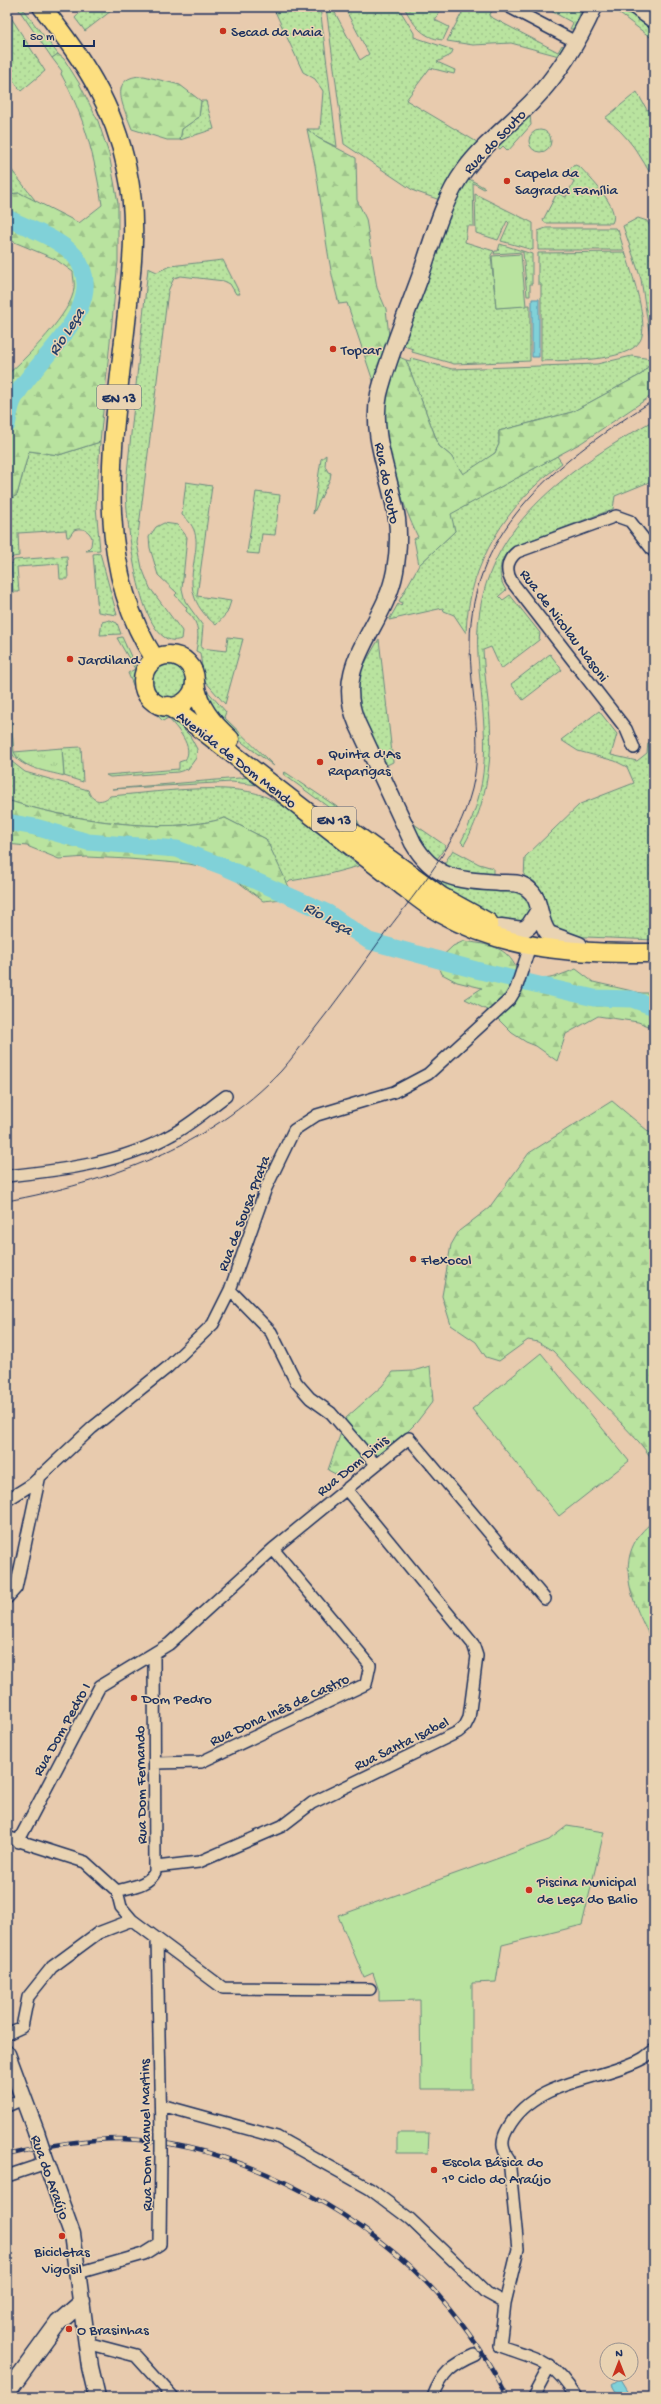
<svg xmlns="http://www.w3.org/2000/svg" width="661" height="2404" font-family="'Gochi Hand',sans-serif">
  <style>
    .grass { fill: url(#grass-dots); stroke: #6a897e }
    .forest { fill: url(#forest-firs); stroke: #6a897e }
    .park { fill: url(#park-tufts); stroke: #6a897e }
    .pitch { fill: #b9e39f; stroke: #6a897e }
    .water { fill: #80d1d8; stroke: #5890a7 }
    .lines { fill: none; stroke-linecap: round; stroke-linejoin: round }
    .river { stroke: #80d1d8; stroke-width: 17 }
    .street-casing { stroke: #1b2f5e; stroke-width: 14 }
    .secondary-casing { stroke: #1b2f5e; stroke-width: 19 }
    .primary-casing { stroke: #1b2f5e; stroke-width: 21 }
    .street { stroke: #e9d3b2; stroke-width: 11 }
    .secondary { stroke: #e9d3b2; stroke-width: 16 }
    .primary { stroke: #fddf80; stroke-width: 18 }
    .tram { stroke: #1b2f5e; stroke-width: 1 }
    .rail-casing { stroke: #1b2f5e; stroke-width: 4.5 }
    .rail { stroke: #e9d3b2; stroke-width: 3; stroke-dasharray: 9; stroke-linecap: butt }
    .street-bridge-casing { stroke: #1b2f5e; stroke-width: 14; stroke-linecap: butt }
    .secondary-bridge-casing { stroke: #1b2f5e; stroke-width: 19; stroke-linecap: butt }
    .street-bridge { stroke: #e9d3b2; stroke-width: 11 }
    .secondary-bridge { stroke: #e9d3b2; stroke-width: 16 }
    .poi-dot { fill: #c8321e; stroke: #e9d3b2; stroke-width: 1.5 }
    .labels { text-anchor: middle; stroke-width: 3; stroke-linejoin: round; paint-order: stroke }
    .shield { fill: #e9d3b2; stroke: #596077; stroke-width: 1 }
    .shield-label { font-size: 14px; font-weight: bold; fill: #1b2f5e }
    .poi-label { font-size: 15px; fill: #1b2f5e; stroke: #e9d3b2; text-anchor: start }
    .street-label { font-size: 15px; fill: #1b2f5e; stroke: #e9d3b2 }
    .water-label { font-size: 16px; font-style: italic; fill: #253f6a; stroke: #e9d3b2 }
  </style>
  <defs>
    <pattern id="grass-dots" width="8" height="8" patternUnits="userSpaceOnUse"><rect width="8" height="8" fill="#b9e39f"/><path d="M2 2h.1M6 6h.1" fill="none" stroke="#9ec38b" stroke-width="1.8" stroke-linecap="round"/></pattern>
    <pattern id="forest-firs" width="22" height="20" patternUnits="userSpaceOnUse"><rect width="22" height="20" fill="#b9e39f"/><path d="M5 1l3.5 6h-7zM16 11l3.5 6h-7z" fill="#9ec38b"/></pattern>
    <pattern id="park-tufts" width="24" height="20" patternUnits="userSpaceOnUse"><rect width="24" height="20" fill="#b9e39f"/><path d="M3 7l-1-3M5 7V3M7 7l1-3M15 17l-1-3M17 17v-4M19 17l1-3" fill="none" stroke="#9ec38b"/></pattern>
  </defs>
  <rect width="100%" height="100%" fill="#e8cbae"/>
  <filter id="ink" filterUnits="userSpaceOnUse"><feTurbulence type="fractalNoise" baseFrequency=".025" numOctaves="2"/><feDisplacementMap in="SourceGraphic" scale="8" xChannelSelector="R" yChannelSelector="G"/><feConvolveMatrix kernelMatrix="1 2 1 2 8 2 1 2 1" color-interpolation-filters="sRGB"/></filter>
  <g filter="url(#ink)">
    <path class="grass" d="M17 7H21L58 54 52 58Z
      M85 7H108L111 11 85 31 75 18Z
      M273 7H320L337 147 318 138 307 129H320L323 91 315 79 303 72Z
      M326 7H332L360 60 369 54 344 7H398L414 33V37L453 50 451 55 437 62 455 70 454 74 430 68 406 100 482 145 443 201 414 191 344 144Z
      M404 7H442L435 20 449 27 443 40C422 38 413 24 404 7Z
      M465 7H488L493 9 489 16 558 52 562 45 564 47 559 56 511 43 473 45 447 41Z
      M553 7H582L575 29H570L573 23 551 11Z
      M616 11 631 14 654 31V35L650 37Z
      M7 15 12 19 45 71 21 91 7 72Z
      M637 92 647 110 654 108V181C642 157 627 134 605 118Z
      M201 101H206L214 129 180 140 182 129 199 117Z
      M530 114 531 125 508 151 503 146 500 149 495 145Z
      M529 141a11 11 0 1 1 22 0a11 11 0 1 1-22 0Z
      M7 164 38 204 20 193 7 194Z
      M575 165 580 167C589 177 621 208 612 223H545L543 220 557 193 566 197 574 181 566 176 571 167Z
      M466 177 485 188 484 189 473 183 474 226H467L465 242 494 251 491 255 496 308 530 305V361L454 364 412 352 413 349 401 345 451 206Z
      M475 194 533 223V250L501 241 509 223 507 221 498 240 476 233Z
      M638 218 647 221 654 234V359L642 374 572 412 499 431V444L495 453 463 475 451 456 439 446 406 360 410 361 411 358 452 369 597 364 632 356 651 359 653 357 641 279 623 226Z
      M546 228H615L618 230 624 250H538V231Z
      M500 244 532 254V284H530V296H527L523 252 494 254 495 251H498Z
      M625 252C631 270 650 325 640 341 627 363 563 360 541 361V284H538V253Z
      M223 260 240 294H236L230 284 224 281 181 276 174 278 168 291 137 543 142 568 150 588 182 631 181 639C137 656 125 508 126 483L148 268 157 272 170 266Z
      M654 420V480L615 496 613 509 513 547C499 557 496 575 506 590L499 596 503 600 510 595 540 633 539 640 501 669 491 647 483 650C484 673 488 697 490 720 493 761 485 809 464 845L461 842C496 776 483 726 478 656 470 534 562 473 654 420Z
      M100 442 96 507 100 550 86 551 91 546 92 538C89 530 82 527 74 530L69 537H67L66 530 18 533 19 556 13 557 8 562 9 585H7V501L17 495 29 451 59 455Z
      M326 455 325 466 328 472 331 473 330 479 313 514 321 459Z
      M557 456 562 463C508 503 468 564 466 633L454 615 444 611 443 608 389 620 398 604 401 606 402 603 399 601 419 565 455 531 450 514Z
      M186 482 212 486 197 596 231 601 227 613 216 625C163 583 220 544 182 515Z
      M256 492 280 495 275 535 262 534 259 554 247 553Z
      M164 523 178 525 187 537 182 589 185 601 203 626 201 648 226 651 228 637 243 639 225 704 204 680 200 653 196 651C199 635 200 622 186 611L187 608 175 595 177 593 158 575 150 548 149 537 156 527Z
      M100 553 117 615 98 612 93 554Z
      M67 556 68 579H60L59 564 17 567 19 592H13L11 564 14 560Z
      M110 620 117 623 121 634 100 635 102 622Z
      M122 637 139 674 138 684 142 696 151 706 166 712 190 736 197 749 196 758 188 769 178 772 110 777 106 775 179 769V762L185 760C195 747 176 727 168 718L163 721 138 697 128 673 135 669 117 638Z
      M379 639 393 762 385 766 414 824 446 846 435 862 427 855 358 715 353 678 360 661 365 663Z
      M550 654 562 670 523 700 511 684Z
      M152 680a18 18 0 1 1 36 0a18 18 0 1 1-36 0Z
      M203 686 226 712 224 717 274 766 239 740 216 719Z
      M599 711 617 734 611 755 637 761 647 753 648 743 654 741V940L565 936 553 931 541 894 535 882 529 878H524L525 857 580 804 634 783 627 767 615 761 578 751 561 740Z
      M7 719H11L14 752 26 765C5 755 7 739 7 719Z
      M81 747 83 782 64 776 62 748Z
      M7 758 25 772 88 790C91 801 101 804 110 796 150 793 228 781 264 796 298 810 330 844 359 866L325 875 290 881 287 884 266 839 225 818C168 836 64 819 7 800Z
      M285 772 358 821 361 831 283 774Z
      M251 777 258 785 232 782 112 789Z
      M453 850 479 864 493 868V875L453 871 442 867Z
      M435 878 443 882 522 892 533 906 522 924 498 920 484 915 431 882Z"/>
    <path class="forest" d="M58 54 64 59 79 83 98 121 109 154 118 203V261L100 442 59 455 29 451 17 495 7 501V375C25 359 73 312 74 288 75 283 73 277 73 272L55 259 7 239V194L20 193 79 223 102 205C95 158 84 115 61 74L62 71 52 58Z
      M144 76 180 85 201 101 199 117 182 129 180 140H167L132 129C124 108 106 76 144 76Z
      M307 129 318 138 356 158 357 200 366 219 377 288 386 309 390 345 376 390 347 303 339 304C327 262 324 220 317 178 315 161 310 145 307 129Z
      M397 356 406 360 439 446 451 456 463 474 495 453 499 444V431L572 412 642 374 654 359V394L581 443 451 514 455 531 419 565 414 539 418 537C402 505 381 440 385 404 386 388 393 372 397 356Z
      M7 800C64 819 167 836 225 818L266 839 289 887 283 899 263 901 224 871 189 864 129 859 87 857 59 859 27 846 7 844Z
      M464 941C488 945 507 945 517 970 545 984 549 979 576 969L593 982 641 993H654V1028L638 1022 598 1016 566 1034 557 1061 536 1046 526 1042 512 1033 491 1012 465 999 482 988 457 982 442 974 437 961 453 946Z
      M612 1101 654 1136V1466L650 1456 639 1442 553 1351 538 1342 528 1340 499 1361 486 1357 476 1342 451 1325 442 1296 451 1245 459 1231 489 1208 529 1153Z
      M430 1366 433 1401 416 1423 386 1453 339 1476 328 1470 346 1418 382 1386 393 1372 413 1371Z
      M654 1521V1644C632 1604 609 1554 654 1521Z"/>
    <path class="park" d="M62 748 64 776C47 771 22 769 14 752Z"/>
    <path class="pitch" d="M521 254 526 306 496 308 492 256Z
      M541 1353 629 1461 559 1516 472 1409Z
      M567 1826 604 1832 582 1925 502 1945 496 1982 472 1983V2089H421L420 2000 379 2001V1991L373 1973 364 1977 338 1916 549 1840Z
      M397 2133H429L428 2153H397Z"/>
    <path class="water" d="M532 299H539V357H532Z
      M621 2379 632 2397H619L612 2385Z"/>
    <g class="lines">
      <path class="river" d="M7 218C26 227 60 239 74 255 115 305 32 361 13 401 10 408 9 417 7 425
        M7 822 35 827 88 842 177 849 222 866 328 913 369 941 476 970 594 998 632 999 654 1007"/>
      <g class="street-casing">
        <path id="street" d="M509 7 576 42
          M634 748 626 729 512 582C505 571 507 560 517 552L616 516 630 521 654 552
          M7 1176C63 1170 122 1163 171 1135 190 1125 208 1109 226 1096
          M230 1290 271 1332 296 1382 310 1398 331 1413 375 1464
          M7 1500 31 1485 92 1428 168 1367 213 1324 230 1290 266 1188 294 1130 317 1115 394 1092 428 1074 510 999 516 989 530 946
          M7 1598 16 1588 40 1475
          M155 1763 201 1762 366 1684 370 1665 273 1549
          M7 1837 85 1862 117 1891 121 1907 132 1920 223 1988 370 1989
          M18 1842 100 1686 169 1644 273 1549 409 1438 545 1599
          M156 1867 199 1862 282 1826 312 1803 458 1732 465 1726 469 1718 477 1656 473 1644 346 1489
          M117 1891C130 1887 149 1885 155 1872L154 1653
          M157 1939 161 2132
          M7 2034 22 2027 28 1997 52 1967 98 1933 132 1920
          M161 2105 277 2137 338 2171 370 2189 410 2219 487 2293 505 2303
          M7 2106 23 2099
          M7 2176 46 2163
          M78 2273 144 2254 160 2244 161 2152
          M87 2343 136 2356 173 2397
          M433 2397C442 2373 452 2365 475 2355
          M533 2397 550 2365
          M576 2397C552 2359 540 2360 500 2346L505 2303 518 2249 509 2159C501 2148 501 2140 508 2128 535 2079 598 2082 642 2059 646 2057 650 2053 654 2050"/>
      </g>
      <g class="secondary-casing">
        <path id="secondary" d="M636 7 654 20
          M501 927 523 930 529 926 539 910
          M579 945 549 934C537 921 543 899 527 888 519 882 510 883 500 883 461 880 435 881 413 843L357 723C331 663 385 628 395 571 398 554 399 536 397 519 391 478 370 436 379 394 389 354 406 316 420 277 432 243 442 201 464 171 482 146 509 125 531 103 557 76 579 41 594 7
          M7 2054 36 2132
          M44 2156 72 2234 90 2367 97 2397
          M7 2393 58 2323 82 2302"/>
      </g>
      <g class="primary-casing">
        <path id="primary" d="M42 7C82 58 114 104 127 170 137 214 133 258 128 303 117 419 86 555 155 659
          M143 681a26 26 0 1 1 52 0a26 26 0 1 1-52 0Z
          M195 682C198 707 212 723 230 739
          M168 706 185 717 400 884C413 894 426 905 440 913 509 952 577 953 654 953
          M352 832 442 897 489 923"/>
      </g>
      <use href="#street" class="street"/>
      <use href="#secondary" class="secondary"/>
      <use href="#primary" class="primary"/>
      <path class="tram" d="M7 1201C108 1182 209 1147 281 1071 291 1060 300 1047 309 1036 336 1002 361 967 386 932 419 888 458 844 472 789 484 740 470 693 470 643 470 526 564 457 654 400"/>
      <g class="rail-casing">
        <path id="rail" d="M7 2155C44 2146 82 2139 120 2139 229 2141 351 2206 426 2282 459 2316 486 2356 508 2397"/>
      </g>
      <use href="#rail" class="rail"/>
      <g class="street-bridge-casing">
        <path id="street-bridge" d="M161 2132V2152"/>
      </g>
      <g class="secondary-bridge-casing">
        <path id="secondary-bridge" d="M36 2132 44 2156"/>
      </g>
      <use href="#street-bridge" class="street-bridge"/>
      <use href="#secondary-bridge" class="secondary-bridge"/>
    </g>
  </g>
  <g class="poi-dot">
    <circle cx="223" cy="31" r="4"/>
    <circle cx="507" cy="181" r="4"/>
    <circle cx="333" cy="349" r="4"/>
    <circle cx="70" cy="659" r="4"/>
    <circle cx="320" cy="762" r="4"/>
    <circle cx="413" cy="1259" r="4"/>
    <circle cx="134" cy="1698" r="4"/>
    <circle cx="529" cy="1890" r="4"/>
    <circle cx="434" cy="2170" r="4"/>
    <circle cx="62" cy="2236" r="4"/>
    <circle cx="69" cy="2329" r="4"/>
  </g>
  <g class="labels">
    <g class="shield">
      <rect x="97" y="385" width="44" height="24" rx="3"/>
      <rect x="312" y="807" width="44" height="24" rx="3"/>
    </g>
    <g class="shield-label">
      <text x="119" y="402">EN 13</text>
      <text x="334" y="824">EN 13</text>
    </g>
    <g class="poi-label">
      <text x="231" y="36">Secad da Maia</text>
      <text x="515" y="177">Capela da<tspan x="515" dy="17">Sagrada Família</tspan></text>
      <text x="341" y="354">Topcar</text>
      <text x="78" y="664">Jardiland</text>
      <text x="328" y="758">Quinta d'As<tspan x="328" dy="17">Raparigas</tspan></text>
      <text x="421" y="1264">Flexocol</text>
      <text x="142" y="1703">Dom Pedro</text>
      <text x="537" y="1886">Piscina Municipal<tspan x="537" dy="17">de Leça do Balio</tspan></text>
      <text x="442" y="2166">Escola Básica do<tspan x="442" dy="17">1º Ciclo do Araújo</tspan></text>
      <text x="62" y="2256" text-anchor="middle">Bicicletas<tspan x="62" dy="17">Vigosil</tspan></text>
      <text x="77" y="2334">O Brasinhas</text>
    </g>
    <g class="street-label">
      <text transform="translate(494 141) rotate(-46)" y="5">Rua do Souto</text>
      <text transform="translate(388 483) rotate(79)" y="5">Rua do Souto</text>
      <text transform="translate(565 625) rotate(53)" y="5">Rua de Nicolau Nasoni</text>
      <text transform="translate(237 759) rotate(38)" y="5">Avenida de Dom Mendo</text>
      <text transform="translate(243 1213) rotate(-69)" y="5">Rua de Sousa Prata</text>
      <text transform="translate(352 1465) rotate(-39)" y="5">Rua Dom Dinis</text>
      <text transform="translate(279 1709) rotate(-25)" y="5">Rua Dona Inês de Castro</text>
      <text transform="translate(61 1729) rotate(-61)" y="5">Rua Dom Pedro I</text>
      <text transform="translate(401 1743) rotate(-26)" y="5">Rua Santa Isabel</text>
      <text transform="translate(140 1785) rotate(-91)" y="5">Rua Dom Fernando</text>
      <text transform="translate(145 2135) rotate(-91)" y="5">Rua Dom Manuel Martins</text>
      <text transform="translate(51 2177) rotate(70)" y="5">Rua do Araújo</text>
    </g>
    <g class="water-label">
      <text transform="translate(65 331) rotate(-57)" y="6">Rio Leça</text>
      <text transform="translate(329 917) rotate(29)" y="6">Rio Leça</text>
    </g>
  </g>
  <rect width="661" height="2404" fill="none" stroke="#e9d3b2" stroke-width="24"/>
  <rect x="12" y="12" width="637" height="2380" fill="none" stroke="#1b2f5e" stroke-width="1.5" filter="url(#ink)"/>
  <g transform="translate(619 2362)"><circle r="19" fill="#e9d3b2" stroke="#979190"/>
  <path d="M0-3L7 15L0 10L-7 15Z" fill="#c8321e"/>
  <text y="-6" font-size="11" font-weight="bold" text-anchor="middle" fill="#1b2f5e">N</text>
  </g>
  <path d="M24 40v6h70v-6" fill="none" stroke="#1b2f5e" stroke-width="2"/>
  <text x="30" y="40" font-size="12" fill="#1b2f5e" stroke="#e9d3b2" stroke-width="3" paint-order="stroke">50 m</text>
</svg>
